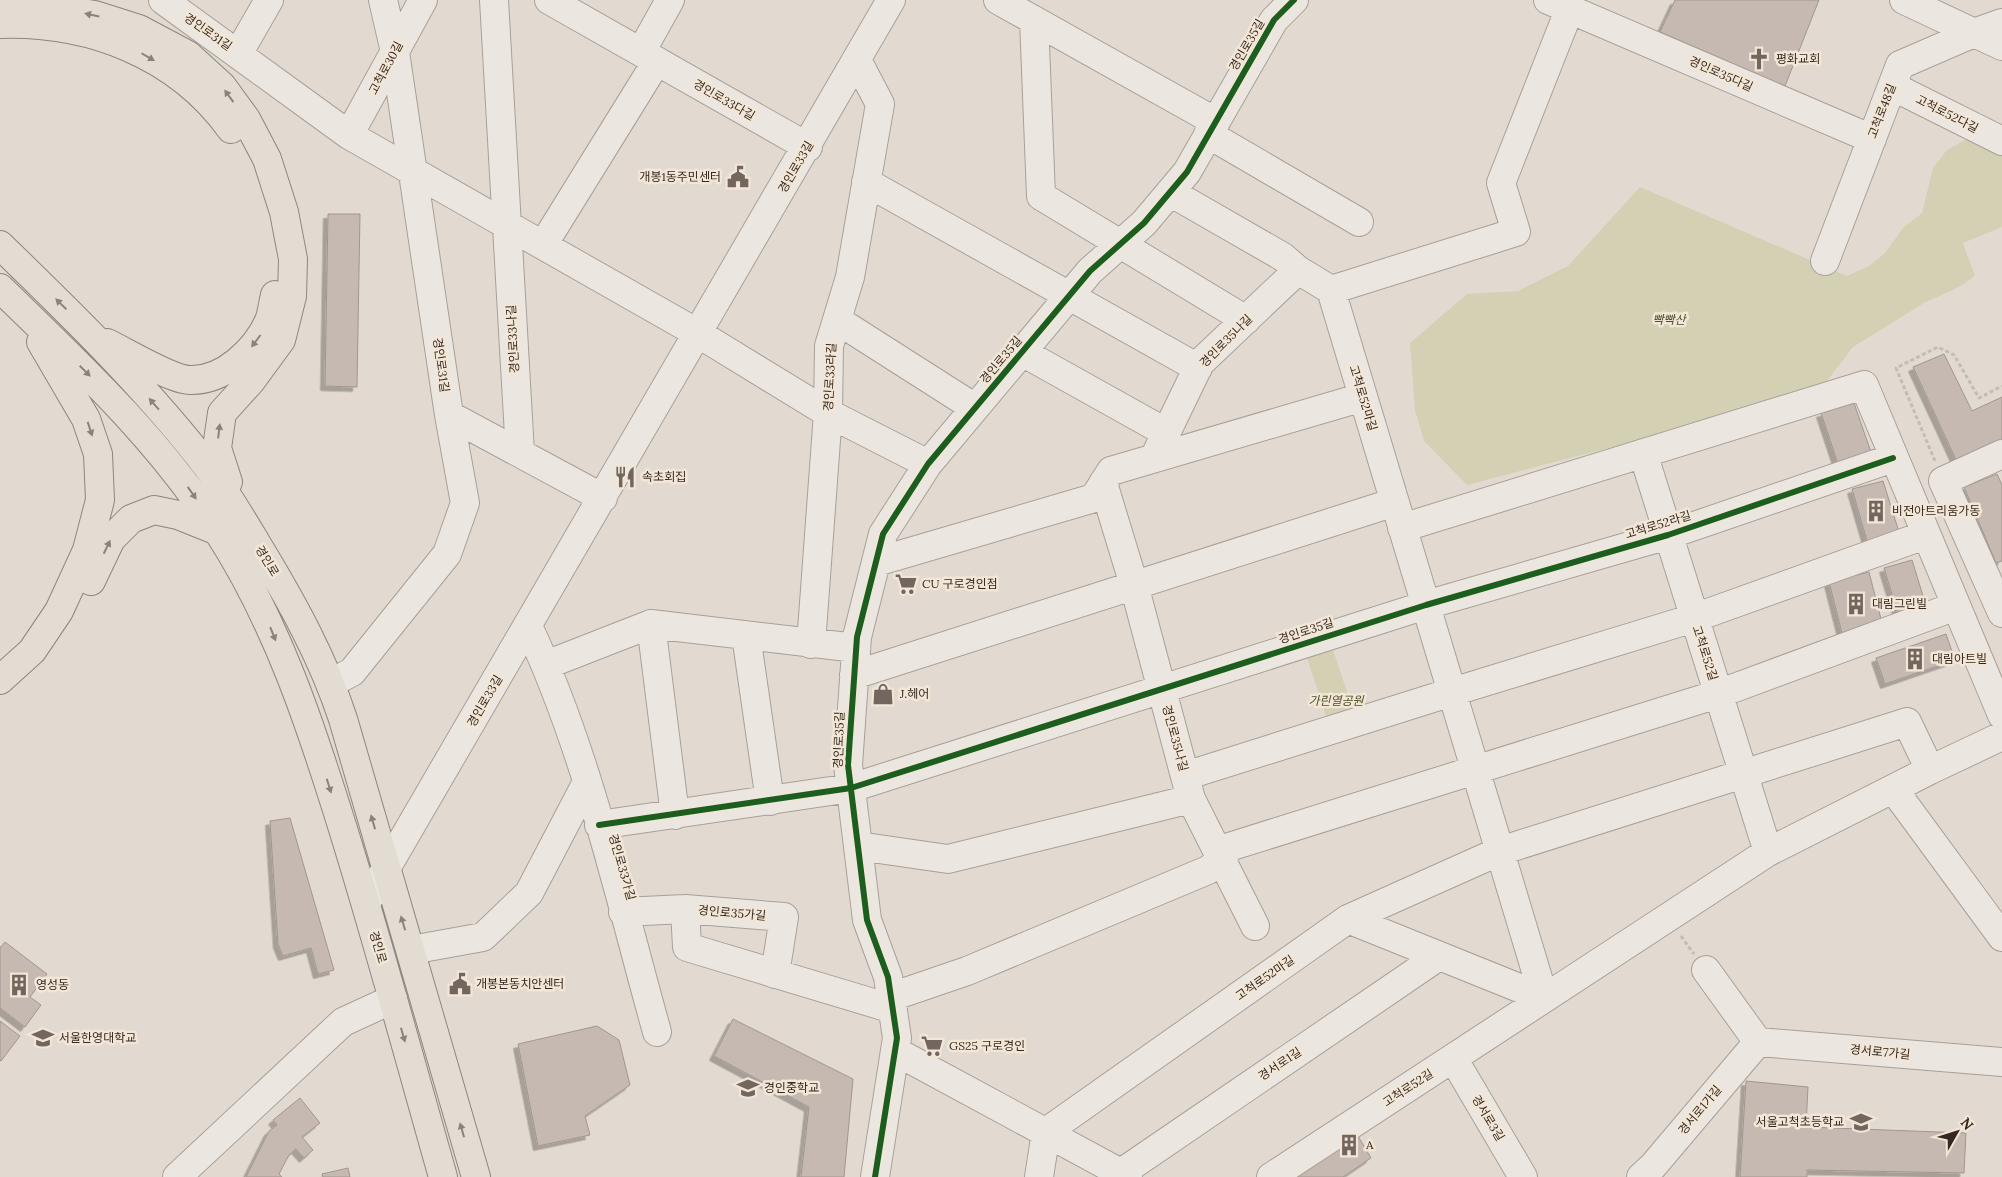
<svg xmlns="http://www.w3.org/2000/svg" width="2002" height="1177" font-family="Lora,'Noto Sans KR',serif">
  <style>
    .green { fill: #d3d0b4 }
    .building { fill: #c6b9b1; stroke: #a2968f; filter: url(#shadow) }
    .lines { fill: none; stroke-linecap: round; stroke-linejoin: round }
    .minor-casing { stroke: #a8a098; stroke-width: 30 }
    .major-casing { stroke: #8d867f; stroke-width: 30 }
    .path { stroke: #c3bdb7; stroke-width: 3; stroke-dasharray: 4 2.5; stroke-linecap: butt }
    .minor { stroke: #ebe7e0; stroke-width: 28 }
    .major { stroke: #e2dcd3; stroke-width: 28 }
    .cycleway-casing { stroke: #f2e7d7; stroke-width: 9 }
    .cycleway { stroke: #1b5e20; stroke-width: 6 }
    .oneway { fill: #8c827a }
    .labels { text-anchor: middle; stroke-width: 5; stroke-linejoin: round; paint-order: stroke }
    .street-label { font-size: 12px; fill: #362821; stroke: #f2e7d7 }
    .poi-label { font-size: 12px; fill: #362821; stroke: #f2e7d7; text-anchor: start }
    .park-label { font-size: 12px; font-style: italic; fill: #4c5129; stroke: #f2e7d7 }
  </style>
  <defs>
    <filter id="shadow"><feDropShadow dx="-4.5" dy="4.5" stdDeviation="0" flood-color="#0004"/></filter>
  </defs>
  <rect width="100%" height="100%" fill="#e2dad0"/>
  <path class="green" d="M1981 131 2002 141V227L1963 243 1975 276 1959 287 1924 303 1853 347 1827 381 1739 414 1467 485 1424 441 1415 410 1410 343 1467 294 1518 291 1568 266 1640 187 1847 276 1869 266 1885 253 1903 228 1922 213 1933 168 1947 150Z
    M1333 650 1353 710 1327 719 1307 658Z"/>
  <path class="building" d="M1675 0H1819L1785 86 1660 32Z
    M328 214H360L357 387 325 386Z
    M1944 354 1972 411 2002 397V443L1957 462 1913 367Z
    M1854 403 1874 461 1840 470 1821 413Z
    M1997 474 2002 485V561L1996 563 1964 487Z
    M1883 481 1899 532 1868 544 1852 489Z
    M1912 560 1927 609 1899 617 1884 568Z
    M1869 572 1883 627 1843 637 1829 582Z
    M1946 634 1955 660 1885 684 1876 658Z
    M290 818 334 970 318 974 311 948 283 956 278 944 270 821Z
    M5 942 47 974 30 997 41 1005 25 1027 0 1008V948Z
    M733 1019 853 1079 844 1177H801L809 1107 714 1056Z
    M0 1021 20 1036 1 1061 0 1060Z
    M597 1026 619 1040 630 1085 585 1116 590 1135 538 1146 518 1044Z
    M1746 1081 1808 1087 1806 1127 1966 1133 1964 1173 1807 1170V1177H1740Z
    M300 1098 320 1123 302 1137 313 1150 304 1158 296 1149 289 1155 279 1174 282 1177H246L269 1131 277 1125 273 1120Z
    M1355 1131 1371 1158 1343 1177H1288Z
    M348 1168 350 1177H323L322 1174Z"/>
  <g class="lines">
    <g class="minor-casing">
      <path id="minor" d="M163 0 349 135 699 334 828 413 928 464
        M494 0 520 453
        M549 0 808 147
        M998 0 1216 122
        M1548 0 1872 139
        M1904 0 2002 46
        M1034 20 1041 196 1246 320
        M641 52 670 0
        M238 54 269 0
        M1892 86 2002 141
        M1208 134 1359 222
        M349 135 423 0
        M866 182 1198 368
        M1170 192 1283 257 1298 270
        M543 245 657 61
        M1825 261 1900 65 1974 33 2002 23
        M837 320 975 408
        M1022 352 1167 433
        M449 415 603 498
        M1643 453 1768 852
        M2002 454 1943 481 2002 613
        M1154 458 1200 363 1298 270 1331 290
        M1103 483 1134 585 1191 799 1255 926
        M1402 528 1864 385 2002 715
        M876 562 1094 498 1111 471 1363 397
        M651 624 675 815
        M528 626C588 754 619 896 657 1032
        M746 635 770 801
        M811 644 828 413 829 346 850 277 880 104 857 60
        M546 665 651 624 856 648
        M854 675 1395 502
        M331 683 352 672 447 554 465 503 449 415 395 52 383 0
        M1185 776 1452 692 1694 618 1925 535
        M1894 790 2002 937
        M599 825 851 788 1426 605 1668 535 1893 458
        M858 846 948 859 1191 799
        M366 903 891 0
        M685 909 687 947 893 1009
        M623 912 685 909 784 917 775 974
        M1348 919 1544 998
        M411 950 483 937 529 893 587 782
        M1706 970 1758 1042
        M891 997 967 971 1208 870 1222 859 1229 847 1718 694 1956 606
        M1544 998 1331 290 1516 232 1501 183 1570 8
        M1758 1042 2002 1062
        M895 1051 1128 1177
        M1453 1058 1523 1177
        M177 1177 343 1022 393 999
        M875 1177 897 1038 888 977 867 920 848 765 857 637 883 534 928 464 1090 271 1144 223 1187 172 1274 20 1294 0
        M1039 1177 1046 1132 1348 919 1500 851 1907 722 1930 770
        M1120 1177 1121 1173 1439 956
        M1271 1177 1768 852 1930 770 2002 736
        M1641 1177 1653 1166 1758 1042"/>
    </g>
    <g class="major-casing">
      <path id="major" d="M0 0 8 3 95 15 139 29 188 55 222 86 246 119 267 159 284 212 293 259 292 296 281 340 251 381 222 413 217 448 228 482
        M0 24C90 21 178 55 231 129
        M0 245C70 313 140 381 200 457 222 485 240 516 258 546 292 602 323 658 343 719L476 1177
        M0 288C78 364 158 438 217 530 277 622 311 726 343 829 379 945 410 1061 443 1177
        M107 343C126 352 172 380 190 380 224 381 256 350 269 321 272 313 273 303 275 295
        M91 581 111 539 131 519 154 510 178 515 218 531
        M0 680 32 651 59 611 87 550 100 500 98 454 86 419 41 342"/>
    </g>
    <path class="path" d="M1935 461 1896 368 1938 347 1954 355 1979 398 2002 386
      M1681 936 1694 954"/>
    <use href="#minor" class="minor"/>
    <use href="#major" class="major"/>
    <g class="cycleway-casing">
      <path id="cycleway" d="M599 825 851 788 1426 605 1668 535 1893 458
        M875 1177 897 1038 888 977 867 920 848 765 857 637 883 534 928 464 1090 271 1144 223 1187 172 1274 20 1294 0"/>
    </g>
    <use href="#cycleway" class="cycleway"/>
  </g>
  <defs><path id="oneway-solid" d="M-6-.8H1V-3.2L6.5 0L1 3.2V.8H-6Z" transform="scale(1.25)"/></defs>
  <g class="oneway">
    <use href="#oneway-solid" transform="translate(92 15) rotate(-168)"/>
    <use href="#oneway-solid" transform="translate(148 57) rotate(30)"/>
    <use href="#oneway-solid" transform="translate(229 96) rotate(-126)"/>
    <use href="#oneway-solid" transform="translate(61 304) rotate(-136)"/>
    <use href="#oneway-solid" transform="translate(256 341) rotate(127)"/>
    <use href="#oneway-solid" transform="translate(85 371) rotate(45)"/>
    <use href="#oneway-solid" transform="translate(154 404) rotate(-131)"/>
    <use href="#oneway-solid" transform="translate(90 429) rotate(72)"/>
    <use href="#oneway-solid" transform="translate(219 431) rotate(-83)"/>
    <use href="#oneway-solid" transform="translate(192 493) rotate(55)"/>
    <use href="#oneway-solid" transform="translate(107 547) rotate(-64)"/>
    <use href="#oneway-solid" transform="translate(273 634) rotate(68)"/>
    <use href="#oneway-solid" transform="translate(329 786) rotate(73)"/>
    <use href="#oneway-solid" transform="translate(373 822) rotate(-106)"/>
    <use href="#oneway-solid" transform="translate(403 923) rotate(-107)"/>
    <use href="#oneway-solid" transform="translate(403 1035) rotate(74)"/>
    <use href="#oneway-solid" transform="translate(462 1130) rotate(-106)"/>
  </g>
  <defs>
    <g id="church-bare" transform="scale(1.725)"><path d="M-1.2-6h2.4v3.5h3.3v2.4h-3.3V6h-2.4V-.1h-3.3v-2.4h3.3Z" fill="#72665e" stroke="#f2e7d7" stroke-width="2.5" paint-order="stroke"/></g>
    <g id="civic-bare" transform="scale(1.725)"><path d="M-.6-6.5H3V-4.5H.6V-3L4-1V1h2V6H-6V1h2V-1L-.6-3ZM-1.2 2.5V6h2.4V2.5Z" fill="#72665e" stroke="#f2e7d7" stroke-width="2.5" paint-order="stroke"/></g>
    <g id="restaurant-bare" transform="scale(1.725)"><path d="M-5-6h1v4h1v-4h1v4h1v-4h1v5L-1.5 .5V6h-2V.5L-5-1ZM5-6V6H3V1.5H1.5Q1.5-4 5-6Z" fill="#72665e" stroke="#f2e7d7" stroke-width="2.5" paint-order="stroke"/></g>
    <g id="building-bare" transform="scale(1.725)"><path d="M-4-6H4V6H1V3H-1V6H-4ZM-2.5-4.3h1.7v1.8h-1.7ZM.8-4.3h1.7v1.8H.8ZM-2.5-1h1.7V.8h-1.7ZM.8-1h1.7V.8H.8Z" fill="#72665e" stroke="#f2e7d7" stroke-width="2.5" paint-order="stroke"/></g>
    <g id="supermarket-bare" transform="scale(1.725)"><path d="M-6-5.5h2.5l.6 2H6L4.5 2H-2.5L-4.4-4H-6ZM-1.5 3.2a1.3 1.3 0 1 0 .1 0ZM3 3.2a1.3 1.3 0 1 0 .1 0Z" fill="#72665e" stroke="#f2e7d7" stroke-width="2.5" paint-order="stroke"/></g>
    <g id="shop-bare" transform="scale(1.725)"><path d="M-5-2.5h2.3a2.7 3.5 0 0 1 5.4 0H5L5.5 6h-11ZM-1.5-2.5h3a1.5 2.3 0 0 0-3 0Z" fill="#72665e" stroke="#f2e7d7" stroke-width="2.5" paint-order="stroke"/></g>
    <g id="university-bare" transform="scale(1.725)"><path d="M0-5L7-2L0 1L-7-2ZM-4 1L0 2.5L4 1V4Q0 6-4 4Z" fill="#72665e" stroke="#f2e7d7" stroke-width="2.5" paint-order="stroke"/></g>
    <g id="school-bare" transform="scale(1.725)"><path d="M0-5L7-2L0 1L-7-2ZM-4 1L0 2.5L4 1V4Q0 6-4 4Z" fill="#72665e" stroke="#f2e7d7" stroke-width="2.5" paint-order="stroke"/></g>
  </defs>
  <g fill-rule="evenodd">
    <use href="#church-bare" x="1759" y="59"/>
    <use href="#civic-bare" x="738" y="177"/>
    <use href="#restaurant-bare" x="625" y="477"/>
    <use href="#building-bare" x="1876" y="511"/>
    <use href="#supermarket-bare" x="906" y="584"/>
    <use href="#building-bare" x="1856" y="604"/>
    <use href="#building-bare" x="1915" y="659"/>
    <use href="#shop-bare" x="883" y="694"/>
    <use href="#civic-bare" x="460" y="984"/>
    <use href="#building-bare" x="19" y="985"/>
    <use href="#university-bare" x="43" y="1038"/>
    <use href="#supermarket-bare" x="932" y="1046"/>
    <use href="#school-bare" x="748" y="1088"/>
    <use href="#school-bare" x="1861" y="1122"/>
    <use href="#building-bare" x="1349" y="1145"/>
  </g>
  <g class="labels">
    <g class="street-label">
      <text transform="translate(208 32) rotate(35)" y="4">경인로31길</text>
      <text transform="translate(1247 45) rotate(-60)" y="4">경인로35길</text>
      <text transform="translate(386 68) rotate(-62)" y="4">고척로30길</text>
      <text transform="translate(1721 74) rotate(24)" y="4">경인로35다길</text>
      <text transform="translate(724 100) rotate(30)" y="4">경인로33다길</text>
      <text transform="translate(1882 111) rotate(-69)" y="4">고척로48길</text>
      <text transform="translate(1947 114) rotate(27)" y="4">고척로52다길</text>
      <text transform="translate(796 167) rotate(-60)" y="4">경인로33길</text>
      <text transform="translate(513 339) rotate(-93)" y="4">경인로33나길</text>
      <text transform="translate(1226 341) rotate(-45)" y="4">경인로35나길</text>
      <text transform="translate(1001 360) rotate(-50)" y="4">경인로35길</text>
      <text transform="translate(441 365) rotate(82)" y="4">경인로31길</text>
      <text transform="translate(830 377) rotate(-87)" y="4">경인로33라길</text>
      <text transform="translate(1363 398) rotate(73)" y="4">고척로52마길</text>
      <text transform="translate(1658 525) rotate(-17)" y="4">고척로52라길</text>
      <text transform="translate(267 561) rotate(59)" y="4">경인로</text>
      <text transform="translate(1306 631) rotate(-18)" y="4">경인로35길</text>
      <text transform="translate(1705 653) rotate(72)" y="4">고척로52길</text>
      <text transform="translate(485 701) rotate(-60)" y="4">경인로33길</text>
      <text transform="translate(1175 738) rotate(75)" y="4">경인로35나길</text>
      <text transform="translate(839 740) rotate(-88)" y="4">경인로35길</text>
      <text transform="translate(622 867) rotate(74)" y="4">경인로33가길</text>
      <text transform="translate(732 913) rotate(5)" y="4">경인로35가길</text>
      <text transform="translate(378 947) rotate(74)" y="4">경인로</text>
      <text transform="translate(1265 978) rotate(-35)" y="4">고척로52마길</text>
      <text transform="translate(1880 1052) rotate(5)" y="4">경서로7가길</text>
      <text transform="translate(1280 1064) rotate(-34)" y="4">경서로1길</text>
      <text transform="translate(1408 1088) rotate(-33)" y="4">고척로52길</text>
      <text transform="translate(1700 1110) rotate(-50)" y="4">경서로1가길</text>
      <text transform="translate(1488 1118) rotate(59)" y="4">경서로3길</text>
    </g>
    <g class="poi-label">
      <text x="1776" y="63">평화교회</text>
      <text x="721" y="181" text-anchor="end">개봉1동주민센터</text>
      <text x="642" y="481">속초회집</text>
      <text x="1892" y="515">비전아트리움가동</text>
      <text x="922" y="588">CU 구로경인점</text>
      <text x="1872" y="608">대림그린빌</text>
      <text x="1932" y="663">대림아트빌</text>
      <text x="900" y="698">J.헤어</text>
      <text x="476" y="988">개봉본동치안센터</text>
      <text x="36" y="989">영성동</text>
      <text x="59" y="1042">서울한영대학교</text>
      <text x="949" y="1050">GS25 구로경인</text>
      <text x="764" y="1092">경인중학교</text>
      <text x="1844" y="1126" text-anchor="end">서울고척초등학교</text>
      <text x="1366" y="1149">A</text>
    </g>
    <g class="park-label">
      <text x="1669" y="324">빡빡산</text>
      <text x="1336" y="705">가린열공원</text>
    </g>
  </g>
  <g transform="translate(1957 1132) rotate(51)" stroke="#f2e7d7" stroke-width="4" paint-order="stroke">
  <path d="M0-4L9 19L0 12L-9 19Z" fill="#362821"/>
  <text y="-8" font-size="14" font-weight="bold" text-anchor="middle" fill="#362821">N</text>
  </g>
</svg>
